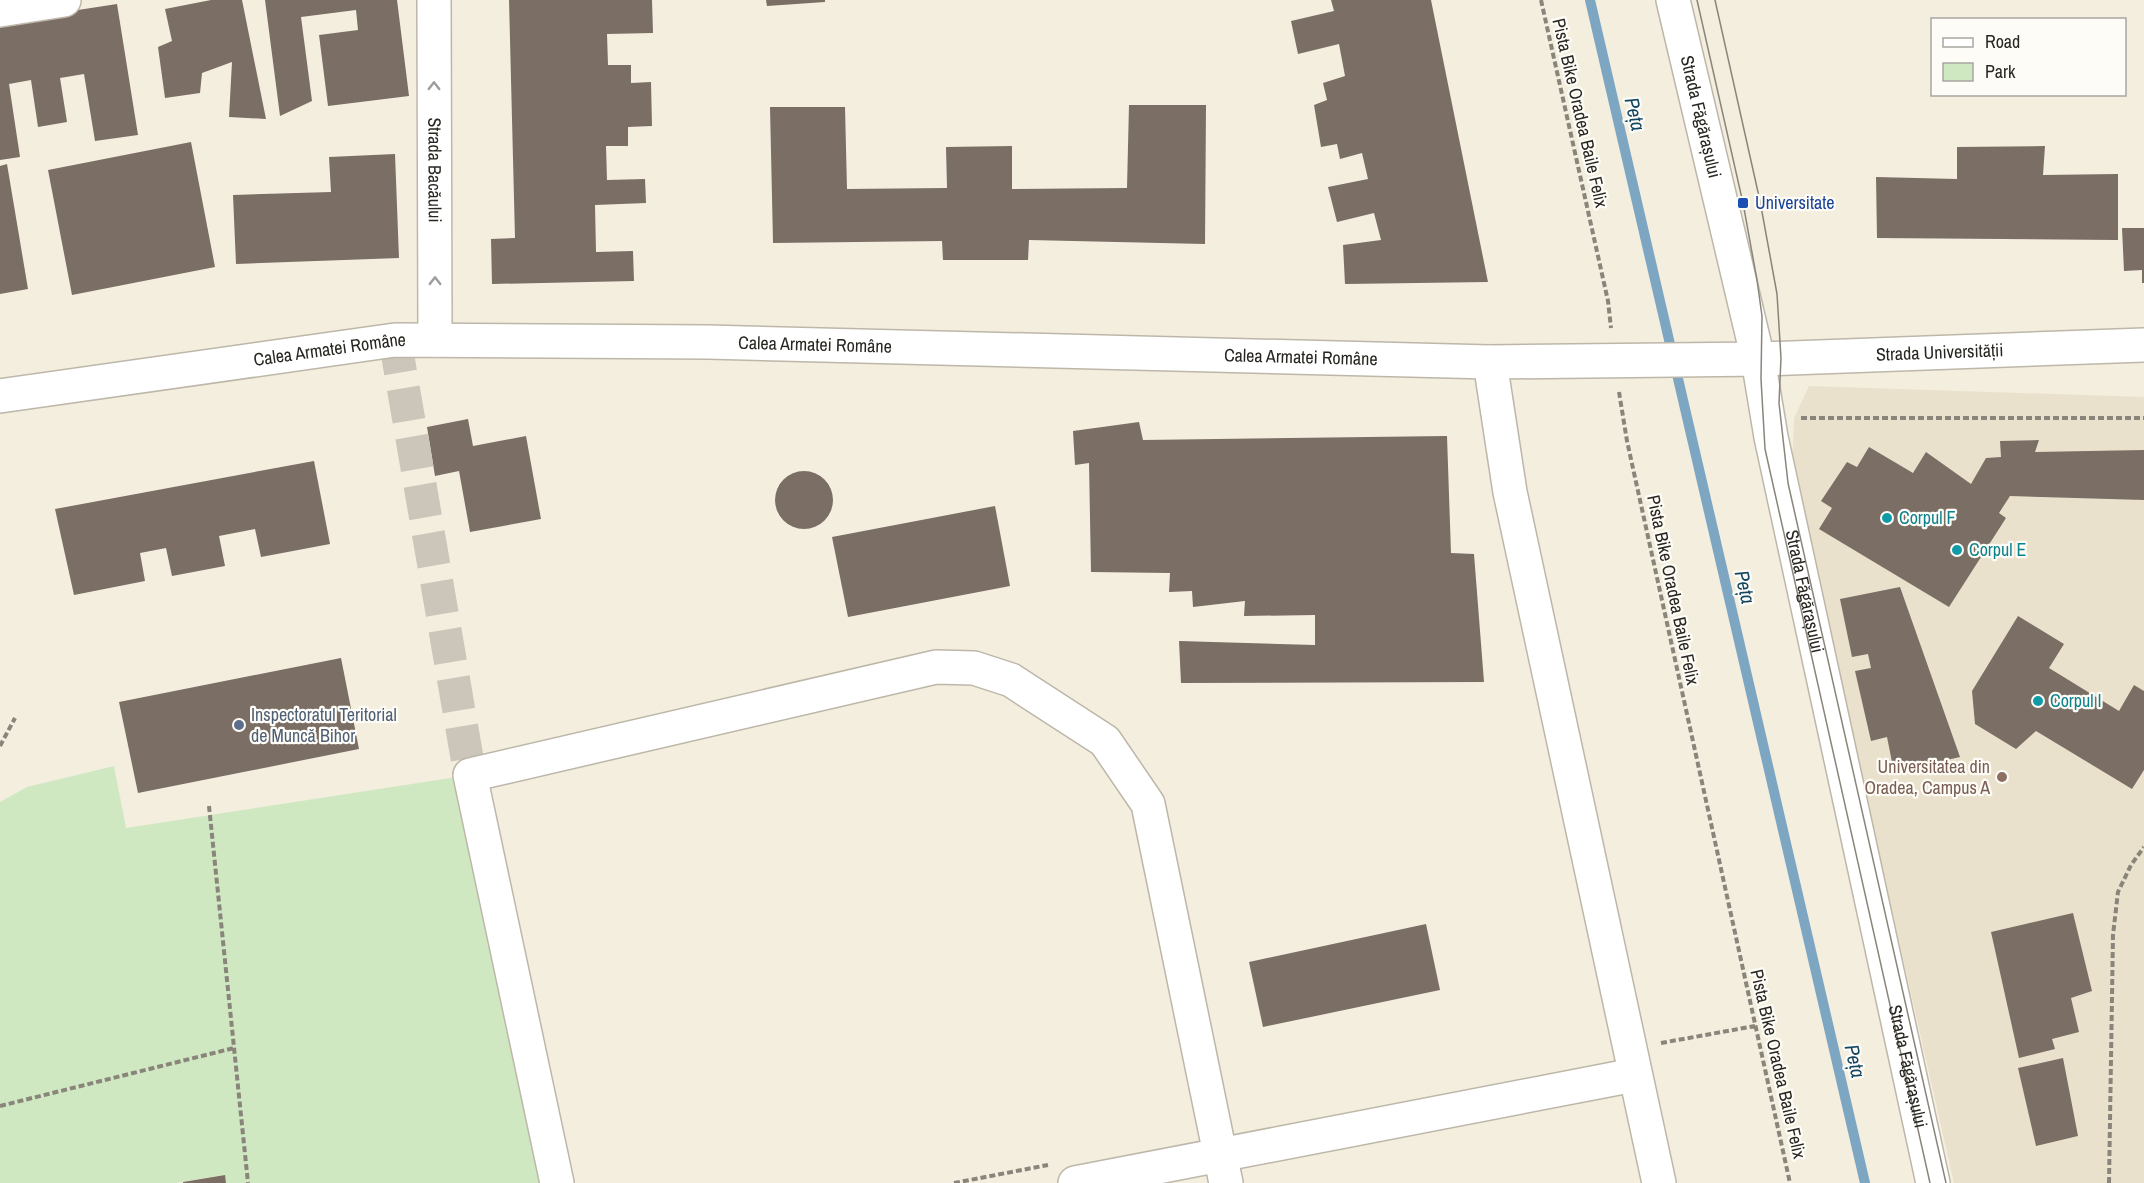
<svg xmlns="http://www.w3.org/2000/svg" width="2144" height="1183" font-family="'Archivo Narrow',sans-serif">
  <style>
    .built { fill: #eae1cc }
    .green { fill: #cfe8c2 }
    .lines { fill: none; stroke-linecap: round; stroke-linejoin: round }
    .stream { stroke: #7da6c2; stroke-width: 10 }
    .building { fill: #7b6e65 }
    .minor-tunnel { stroke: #cbc6b9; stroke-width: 33; stroke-dasharray: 33 16; stroke-linecap: butt }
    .minor-casing { stroke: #bdb7a9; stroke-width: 36 }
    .path { stroke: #89857b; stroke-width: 4; stroke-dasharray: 6 3; stroke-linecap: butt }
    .minor { stroke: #fff; stroke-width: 33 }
    .tram { stroke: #89857b; stroke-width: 1.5 }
    .oneway { stroke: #9e9d9b }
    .transit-dot { fill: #1a4fb4; stroke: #fefcf6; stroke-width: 2 }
    .culture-dot { fill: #0f9aa8; stroke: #fefcf6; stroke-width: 2 }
    .service-dot { fill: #5c6f8a; stroke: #fefcf6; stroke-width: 2 }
    .education-dot { fill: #8d6e63; stroke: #fefcf6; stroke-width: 2 }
    .labels { text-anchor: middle; stroke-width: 4.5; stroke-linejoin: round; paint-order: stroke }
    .street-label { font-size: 18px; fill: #282620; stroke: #fefcf6 }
    .transit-label { font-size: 18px; fill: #164399; stroke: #fefcf6; text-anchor: start }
    .culture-label { font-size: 18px; fill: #0d838f; stroke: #fefcf6; text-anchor: start }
    .service-label { font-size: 18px; fill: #4e5e75; stroke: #fefcf6; text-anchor: start }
    .education-label { font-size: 18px; fill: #785e54; stroke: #fefcf6; text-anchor: end }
    .water-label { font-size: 20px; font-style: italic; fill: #134663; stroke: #fefcf6 }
  </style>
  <rect width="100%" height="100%" fill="#f4eedf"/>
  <path class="built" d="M1809 386 2144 397V1183H1954L1792 470 1794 418Z"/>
  <path class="green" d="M114 766 126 828 470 775 557 1183H226L224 1175 176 1183H0V802L27 787Z"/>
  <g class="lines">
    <path class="stream" d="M1590 0 1865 1183"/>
  </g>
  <path class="building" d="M211 0H242L266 119 229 117 232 62 202 73 200 93 165 98 158 47 172 41 165 9Z
    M265 0H397L409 96 328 106 319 35 358 30 356 10 301 17 312 101 280 116Z
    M509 0H652L653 33 607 34 608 65H631V83L651 82 652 126 628 127V146H606L607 180 645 179 646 203 595 205 596 252 633 251 634 281 492 284 491 239 515 238Z
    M766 0H825V2L767 6Z
    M1331 0H1431L1488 282 1345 284 1343 245 1381 240 1374 213 1337 222 1328 187 1368 179 1362 153 1340 159 1337 144 1321 147 1314 105 1327 100 1323 83 1345 76 1339 44 1298 54 1291 21 1334 11Z
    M117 4 138 135 95 141 84 74 60 78 67 122 38 127 31 80 9 84 20 157 0 160V22Z
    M1129 105H1206L1205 244 1029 240 1028 260H943L942 241 773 243 770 107H845L847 189 947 188 946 147 1012 146V189L1127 188Z
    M191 142 215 267 72 295 48 170Z
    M2045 146 2043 175 2118 174V240L1877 238 1876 177 1957 179V147Z
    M395 154 399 258 236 264 233 195 331 192 329 157Z
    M7 164 28 289 0 294V166Z
    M2122 228H2144V283H2142V270L2124 271Z
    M468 419 473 446 526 436 541 519 470 532 459 471 435 476 427 427Z
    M1139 422 1143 440 1447 436 1451 553 1474 554 1484 682 1181 683 1179 641 1315 645V615L1244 616 1245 601 1193 607 1192 591 1169 592 1170 573 1091 572 1089 463 1075 465 1073 431Z
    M2039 440 2035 452 2144 450V500L2010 496 1999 513 2006 518 1949 607 1819 529 1832 508 1821 501 1847 462 1857 467 1869 447 1913 473 1926 452 1971 484 1986 458 2001 457 2000 441Z
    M314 461 330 544 261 557 255 529 219 536 225 566 172 576 166 548 140 553 145 581 74 595 55 509Z
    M775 500a29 29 0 1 1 58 0a29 29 0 1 1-58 0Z
    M995 506 1010 586 848 617 832 537Z
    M1900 587 1960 757 1894 772 1887 737 1871 741 1855 671 1871 668 1868 654 1852 657 1840 599Z
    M2018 616 2064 644 2049 668 2119 711 2134 685 2144 691V770L2132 789 2036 731 2016 749 1975 724 1972 691Z
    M341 658 359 749 138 793 119 702Z
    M2073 913 2092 991 2071 998 2079 1032 2052 1039 2055 1049 2019 1058 1991 932Z
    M1426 924 1440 990 1263 1027 1249 962Z
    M2063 1058 2078 1136 2036 1146 2018 1068Z
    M225 1175 226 1183H183V1182Z"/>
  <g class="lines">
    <path class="minor-tunnel" d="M395 340 470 775"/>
    <g class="minor-casing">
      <g id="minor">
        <path id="s1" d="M434 0 435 340"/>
        <path id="s2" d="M1673 0 1758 359 1771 437 1933 1183"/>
        <path d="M0 10 64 0"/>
        <path d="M1490 362 1510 492 1659 1183"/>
        <path id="s3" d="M0 396 395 340 708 342 1490 362 1762 359 2144 345"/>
        <path d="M557 1183 470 775 936 667 974 668 1011 680 1105 741 1148 804 1226 1183"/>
        <path d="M1075 1183 1634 1075"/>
      </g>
    </g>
    <path class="path" d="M1541 0 1608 301 1611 328
      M1619 392 1627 441 1790 1183
      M1801 418H2144
      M0 746 15 718
      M209 806 248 1183
      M1661 1043 1755 1026
      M0 1106 234 1048
      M954 1183 1048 1165
      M2109 1183 2113 935 2118 892 2131 865 2144 847"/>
    <use href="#minor" class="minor"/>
    <path class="tram" d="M1697 0 1743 203 1757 280 1762 316 1761 379 1765 449 1930 1183
      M1715 0 1760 201 1777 294 1781 358 1779 403 1788 483 1946 1183"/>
  </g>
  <defs><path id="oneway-chevron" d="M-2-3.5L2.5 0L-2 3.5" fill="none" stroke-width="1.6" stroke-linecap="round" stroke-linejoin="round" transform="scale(1.5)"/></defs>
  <g class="oneway">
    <use href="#oneway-chevron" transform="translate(434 86) rotate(-90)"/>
    <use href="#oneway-chevron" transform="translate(435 281) rotate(-90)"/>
  </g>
  <rect class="transit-dot" x="1737" y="197" width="12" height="12" rx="3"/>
  <g class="culture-dot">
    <circle cx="1887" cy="518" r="6"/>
    <circle cx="1957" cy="550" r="6"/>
    <circle cx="2038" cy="701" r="6"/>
  </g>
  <circle class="service-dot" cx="239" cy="725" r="6"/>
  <circle class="education-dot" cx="2002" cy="777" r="6"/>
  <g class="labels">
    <g class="street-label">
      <text transform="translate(1580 113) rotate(77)" y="6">Pista Bike Oradea Baile Felix</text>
      <text dy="6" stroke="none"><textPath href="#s2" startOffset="120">Strada Făgărașului</textPath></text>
      <text dy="6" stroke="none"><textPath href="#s1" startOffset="170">Strada Bacăului</textPath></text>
      <text dy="6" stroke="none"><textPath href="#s3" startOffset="819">Calea Armatei Române</textPath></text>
      <text dy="6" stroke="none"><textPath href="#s3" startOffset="333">Calea Armatei Române</textPath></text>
      <text dy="6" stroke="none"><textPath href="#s3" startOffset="1944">Strada Universității</textPath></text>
      <text dy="6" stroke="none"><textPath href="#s3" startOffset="1305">Calea Armatei Române</textPath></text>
      <text transform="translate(1673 590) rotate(78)" y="6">Pista Bike Oradea Baile Felix</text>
      <text dy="6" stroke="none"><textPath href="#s2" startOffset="606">Strada Făgărașului</textPath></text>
      <text transform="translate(1778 1064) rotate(77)" y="6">Pista Bike Oradea Baile Felix</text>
      <text dy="6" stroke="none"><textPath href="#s2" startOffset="1092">Strada Făgărașului</textPath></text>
    </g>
    <g class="transit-label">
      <text x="1755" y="209">Universitate</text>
    </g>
    <g class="culture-label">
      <text x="1899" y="524">Corpul F</text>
      <text x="1969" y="556">Corpul E</text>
      <text x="2050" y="707">Corpul I</text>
    </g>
    <g class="service-label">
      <text x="251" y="721">Inspectoratul Teritorial<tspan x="251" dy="21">de Muncă Bihor</tspan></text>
    </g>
    <g class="education-label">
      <text x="1990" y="773">Universitatea din<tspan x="1990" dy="21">Oradea, Campus A</tspan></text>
    </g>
    <g class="water-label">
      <text transform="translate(1635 114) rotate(77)" y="7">Peța</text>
      <text transform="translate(1745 587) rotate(77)" y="7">Peța</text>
      <text transform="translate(1855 1061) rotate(77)" y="7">Peța</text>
    </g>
  </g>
  <rect x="1931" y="18" width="195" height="78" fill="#fefcf6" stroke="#a8a6a0" stroke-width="1.5"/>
  <rect x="1943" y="38" width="30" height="9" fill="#ffffff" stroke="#a8a6a0" stroke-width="1.5"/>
  <text x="1985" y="48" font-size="18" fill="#282620">Road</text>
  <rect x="1943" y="63" width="30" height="18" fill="#cfe8c2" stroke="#a8a6a0" stroke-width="1.5"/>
  <text x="1985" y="78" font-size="18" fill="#282620">Park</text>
</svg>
